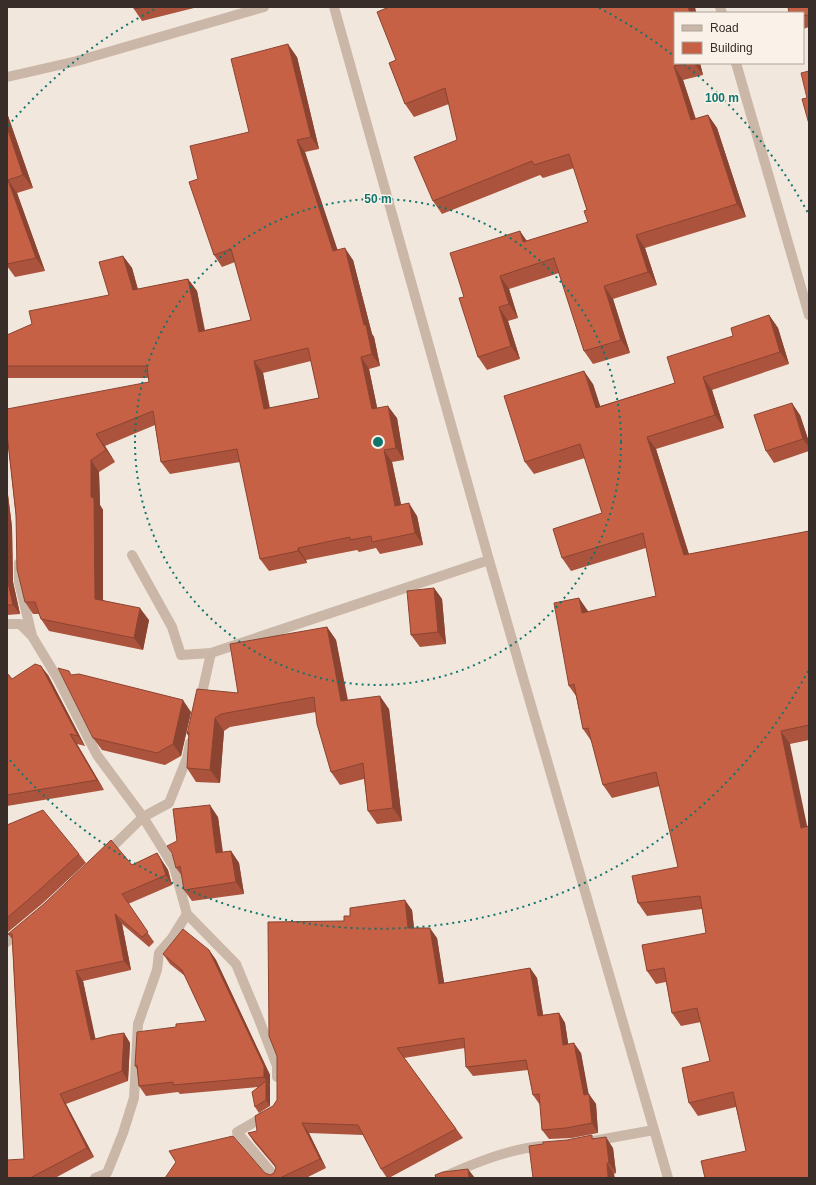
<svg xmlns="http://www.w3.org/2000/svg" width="816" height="1185" font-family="Arial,sans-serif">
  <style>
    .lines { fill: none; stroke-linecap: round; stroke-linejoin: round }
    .minor { stroke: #cbb7a8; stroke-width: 10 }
    .wall { fill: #ab533c; fill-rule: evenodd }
    .shaded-wall { fill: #8b4431 }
    .building { fill: #c76146; stroke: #8b4431; fill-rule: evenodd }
    .ring { fill: none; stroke: #0f766e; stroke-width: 2; stroke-dasharray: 2 4 }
    .centre { fill: #0f766e; stroke: #faf2e9; stroke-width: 2 }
    .ring-label { font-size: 12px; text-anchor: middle; font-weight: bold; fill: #0f766e; stroke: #faf2e9; stroke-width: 3; stroke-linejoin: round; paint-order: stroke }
  </style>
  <rect width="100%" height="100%" fill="#f2e7dd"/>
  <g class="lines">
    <path class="minor" d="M334 7 489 560 668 1178
      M720 7 722 13
      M736 63 809 315
      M7 77 77 61 264 7
      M132 555 172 627 181 655 211 653 489 560
      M19 563V582L32 636 58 679 97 755 143 817 174 867 187 914 236 964 258 1017 277 1066V1077
      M7 624H20L32 636
      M200 702 211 653
      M105 854 143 817 169 803 187 758 190 743
      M7 942 21 930
      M267 1115 237 1132 276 1178
      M593 1141 654 1130
      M95 1178 107 1173 123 1133 134 1098 138 1024 157 970 159 953 172 938 187 914
      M441 1178C472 1164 508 1149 542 1146"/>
  </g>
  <path class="wall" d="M134 7H198L142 21 134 9Z
    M695 7 696 13H675V63H700L703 75 683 80 696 119 708 115 717 128 746 217 645 248 657 285 613 299 630 353 593 364 584 351 559 273 509 289 518 318 508 321 520 359 487 370 478 357 464 297 527 241 588 222 587 210 574 168 543 178 540 175 442 214 433 201 457 140 449 104 414 117 405 104 389 63Z
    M809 7V27L803 29V13Z
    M297 57 319 149 305 152 337 250 353 260 372 334 374 337 380 366 369 369 377 408 397 418 404 460 392 462 401 505 417 516 423 545 380 554 376 548 359 552 357 550 306 560 307 563 269 571 260 559 240 462 170 474 161 462 155 425 105 446 115 462 99 472 100 505 103 510V600L149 620 143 650 49 631 41 619 39 614H33L25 602 7 434 149 382 148 378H7V335L109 295 123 256 132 268 138 289 188 279 197 291 205 330 251 320 235 262 222 267 214 255 198 179 249 132ZM311 361 319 398 270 408 263 373Z
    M7 113 33 188 17 193 45 271 15 277 7 266Z
    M769 315 778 328 789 364 712 390 724 428 656 449 689 554 809 531V740L790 744 746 1151 736 1107 698 1116 689 1103 710 1061 701 1022 681 1026 672 1013 666 982 656 984 647 971 706 933 702 909 647 916 638 903 678 867 660 786 612 798 603 785 592 742 583 729 576 696 569 686 588 611V612L656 596 646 548 571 571 562 558 602 513 585 458 534 474 525 462 593 384 600 406 675 383 733 336Z
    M800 415 809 442V451L774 463 766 451Z
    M7 487 12 527 13 582 20 614 7 615Z
    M434 588 442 599 446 644 420 647 411 635Z
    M327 627 336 640 348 700 389 709 402 821 377 824 368 811 364 779 340 785 331 772 316 712 230 727 224 731 220 783 196 782 187 768 189 737 187 734 238 693Z
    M7 673 12 679 48 675 85 746 77 744 104 790 7 806Z
    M72 675 191 712 181 756 165 765 102 750 93 738Z
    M218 817 223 852 231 851 239 863 244 894 192 901 184 890 182 876 176 868 177 841Z
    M7 825 79 854 86 863 43 903 7 933Z
    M157 853 168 870 172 885 128 904 154 942 149 947 122 924 131 970 83 981 95 1039 124 1033 130 1043 128 1081 66 1104 94 1157 55 1178H7L24 1159 12 939 8 934 132 865Z
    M412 910 414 928 437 938 444 983 530 968 537 978 543 1015 559 1013 565 1023 568 1044 581 1053 588 1094 596 1104 598 1133 572 1138 549 1139 542 1130 540 1104V1105L533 1095 528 1070 473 1076 466 1067 465 1048 404 1058 463 1138 389 1178H387L381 1169 363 1135 309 1133 326 1168 306 1178H165L265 1173 270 1175 274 1173 276 1168 254 1142 248 1133 257 1131 277 1100 344 921Z
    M209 950 216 960 270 1075V1106L259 1113 255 1107 258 1087 180 1094 178 1092 146 1096 139 1086 137 1069 135 1066 176 1027 206 1021 185 976 170 964 163 954Z
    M594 1138 613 1148 616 1173 614 1174 543 1144Z"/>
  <path class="shaded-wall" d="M688 7H695L696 13H690Z
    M288 44 297 57 319 149 311 137Z
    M694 63H700L703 75Z
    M674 66 683 80 700 133 691 120Z
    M7 113 33 188 23 175 7 127Z
    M708 115 717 128 746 217 737 204Z
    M297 140 305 152 342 263 333 251Z
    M8 180 17 193 45 271 36 258Z
    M520 231 529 244 523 242Z
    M636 235 645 248 657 285 648 272Z
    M345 248 353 260 372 334 374 337 380 366 372 354Z
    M123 256 132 268 141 302 133 290Z
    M500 276 509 289 518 318 509 304Z
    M188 279 197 291 207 344 199 332Z
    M604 286 613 299 630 353 621 340Z
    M499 307 508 321 520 359 511 346Z
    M769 315 778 328 789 364 780 352Z
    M361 357 369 369 380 421 372 409Z
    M254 361 263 373 272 422 264 409Z
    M584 371 593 384 605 421 596 408Z
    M703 377 712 390 724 428 715 415Z
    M792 403 800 415 809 442V447L803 439Z
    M388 406 397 418 404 460 396 448Z
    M96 434 105 446 115 462 106 450Z
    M647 437 656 449 693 568 684 555Z
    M384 450 392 462 404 518 395 506Z
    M91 460 99 472 100 505 103 510V611L95 599 91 497Z
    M7 487 12 527 13 582 20 614 13 605 7 578Z
    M409 503 417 516 423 545 415 533Z
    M298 548 306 560 307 563 298 551Z
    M434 588 442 599 446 644 438 632Z
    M579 598 588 611 591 626 582 613Z
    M140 608 149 620 143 650 134 638Z
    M327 627 336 640 350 714 341 701Z
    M41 666 48 675 85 746 78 736Z
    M380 696 389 709 402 821 393 808Z
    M183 700 191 712 181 756 173 744Z
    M215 718 224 731 220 783 210 770Z
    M781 731 790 744 809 835 801 828Z
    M70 734 77 744 104 790 97 780Z
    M210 805 218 817 224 865 216 853Z
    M231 851 239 863 244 894 236 882Z
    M157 853 168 870 172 885 166 875Z
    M405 900 412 910 415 938 408 928Z
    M115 914 122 924 131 970 124 961Z
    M430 928 437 938 446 994 439 984Z
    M209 950 216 960 270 1075V1086L264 1077Z
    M530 968 537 978 545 1026 538 1016Z
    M76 971 83 981 98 1050 91 1040Z
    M559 1013 565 1023 570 1055 563 1045Z
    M124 1033 130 1043 128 1081 122 1071Z
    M574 1043 581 1053 590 1101 589 1094 596 1104 598 1133 592 1123 584 1095Z
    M266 1081 270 1087V1106L266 1100Z
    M60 1094 66 1104 94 1157 87 1148Z
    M302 1123 309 1133 326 1168 320 1159Z
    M606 1137 613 1148 616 1173 609 1163Z
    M607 1163 614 1174 615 1178H608Z
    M468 1169 475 1178H469Z"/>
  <path class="building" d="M134 7H144L134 9Z
    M389 7H688L690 13H675V63H689L674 66 691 120 708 115 737 204 636 235 648 272 604 286 621 340 584 351 554 258 500 276 509 304 499 307 511 346 478 357 459 298 464 297 450 253 520 231 523 242 588 222 584 211 587 210 569 154 534 165 532 161 433 201 414 157 457 140 445 88 405 104 389 63 396 60 377 12Z
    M788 7H809V15L803 16V13H789Z
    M288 44 311 137 297 140 333 251 345 248 364 325H366L372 354 361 357 372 409 388 406 396 448 384 450 395 506 409 503 415 533 372 542 371 536 350 540V537L298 548V551L260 559 237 449 161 462 153 411 96 434 106 450 91 460V497L94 498 95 599 140 608 134 638 41 619 35 602H25L17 569 16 514 7 434V409L149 382 147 366H7V335L32 324 29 311 109 295 99 262 123 256 133 290 188 279 199 332 251 320 231 249 214 255 189 182 198 179 190 146 249 132 231 59ZM308 348 319 398 264 409 254 361Z
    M809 71V124L802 99 807 98 801 73Z
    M7 127 23 175 8 180 36 258 7 264Z
    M769 315 780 352 703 377 715 415 647 437 684 555 809 531V725L781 731 801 828 809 826V1178H705L701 1161 746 1151 733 1092 689 1103 682 1068 710 1061 697 1008 672 1013 664 968 647 971 642 945 706 933 700 896 638 903 632 876 678 867 656 772 603 785 588 728 583 729 574 684 569 686 554 603 579 598 582 613 656 596 643 533 562 558 553 529 602 513 580 444 525 462 504 396 584 371 596 408 675 383 667 357 733 336 731 328Z
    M792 403 803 439 766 451 754 415Z
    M7 578 13 605H7Z
    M434 588 438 632 411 635 407 591Z
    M327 627 341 701 380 696 393 808 368 811 363 763 331 772 317 724 314 697 221 714 215 718 210 770 187 768 189 732 187 734 197 689 238 693 230 644Z
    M35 664 41 666 78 736 70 734 97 780 7 795V673L12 679Z
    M58 668 69 671 71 675 79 674 183 700 173 744 157 753 93 738Z
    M210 805 216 853 231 851 236 882 184 890 180 866 176 868 172 853 167 846 177 841 173 809Z
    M43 810 79 854 36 893 7 918V825Z
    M111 840 132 865 157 853 161 860 166 875 122 894 148 932 142 937 115 914 124 961 76 971 91 1040 111 1035 124 1033 122 1071 60 1094 87 1148 30 1178H7V1160L24 1159 12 934H8L45 903Z
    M405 900 408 928H430L439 984 530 968 538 1016 559 1013 563 1045 574 1043 584 1095 589 1094 592 1123 566 1128 542 1130 539 1094 533 1095 526 1060 466 1067 464 1038 397 1048 456 1129 381 1169 358 1125 302 1123 320 1159 280 1178H165L176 1162 169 1151 233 1136 265 1173 270 1175 274 1173 276 1168 274 1164 248 1133 257 1131 255 1116 273 1106 277 1100V1056L269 1036 268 922 344 921V916H350V908Z
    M183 929 209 950 264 1066V1077L173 1085V1082L139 1086 137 1065 135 1066 137 1032 176 1027V1024L206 1021 182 970 163 954Z
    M266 1081V1100L255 1107 252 1092Z
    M592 1135V1139L606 1137 609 1163H607L608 1178H533L529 1146 543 1144V1142L567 1140Z
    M468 1169 469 1178H436L435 1175 443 1172Z"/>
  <g class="ring">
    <circle cx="378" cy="442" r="243"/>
    <path d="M808 671A487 487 0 0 1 8 758M8 126A487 487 0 0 1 157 8M599 8A487 487 0 0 1 674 56M684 64A487 487 0 0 1 808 213"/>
  </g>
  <circle cx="378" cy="442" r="6" class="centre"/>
  <g class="ring-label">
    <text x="722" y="102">100 m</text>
    <text x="378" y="203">50 m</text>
  </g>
  <rect width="816" height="1185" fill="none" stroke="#382d28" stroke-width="16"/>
  <rect x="674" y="12" width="130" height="52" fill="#faf2e9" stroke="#aca39c"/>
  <rect x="682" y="25" width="20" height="6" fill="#cbb7a8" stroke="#aca39c"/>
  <text x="710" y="32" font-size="12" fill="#382d28">Road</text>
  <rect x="682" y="42" width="20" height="12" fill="#c76146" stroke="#aca39c"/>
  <text x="710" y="52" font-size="12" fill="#382d28">Building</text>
</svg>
